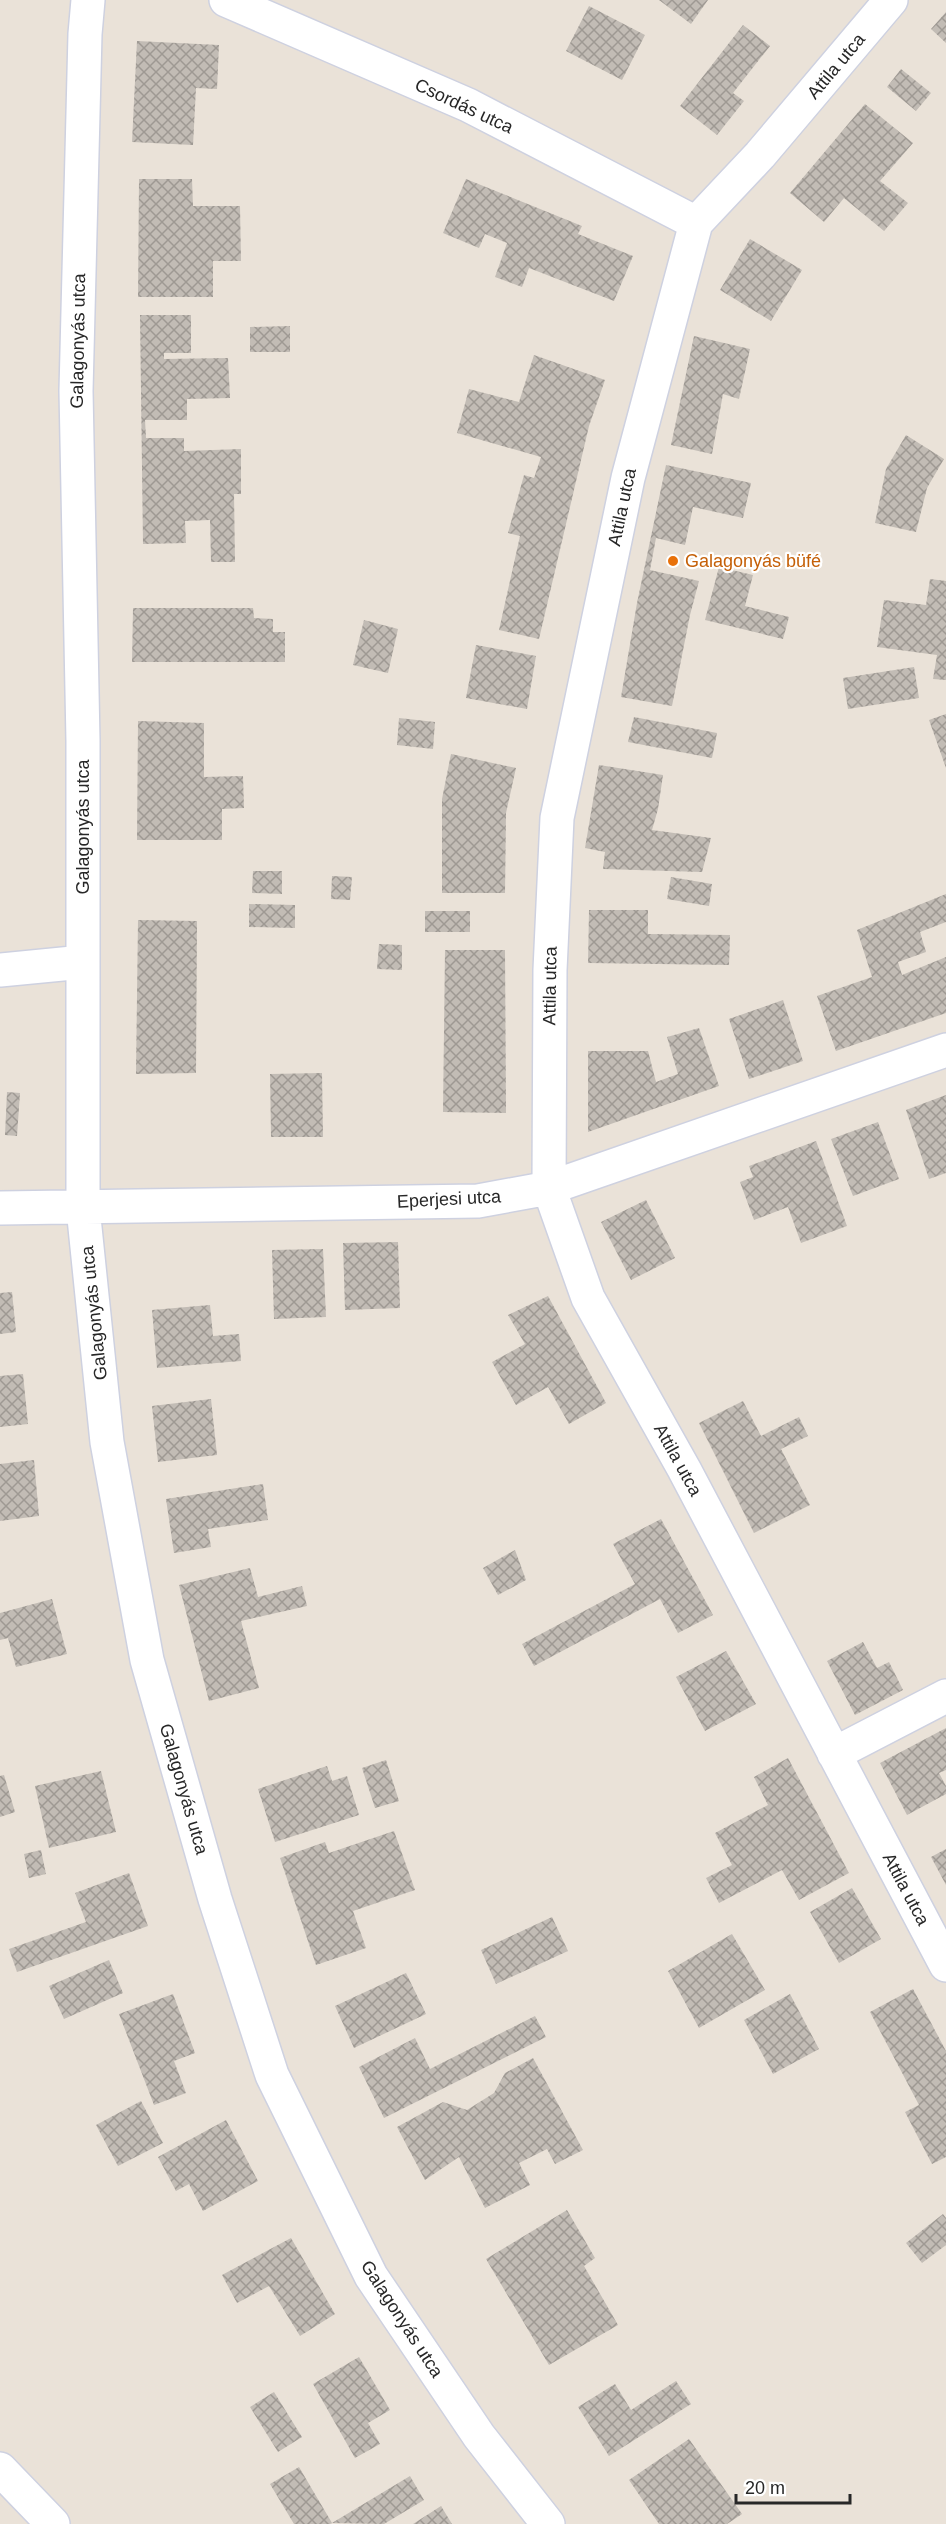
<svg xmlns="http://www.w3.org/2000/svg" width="946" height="2524" font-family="Arial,sans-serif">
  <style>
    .building { fill: url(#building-cross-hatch) }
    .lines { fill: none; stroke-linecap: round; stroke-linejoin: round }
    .minor-casing { stroke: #ced1e0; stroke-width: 36 }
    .minor { stroke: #fff; stroke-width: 33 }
    .food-dot { fill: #e8710a; stroke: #fff; stroke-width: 2 }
    .labels { text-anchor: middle; stroke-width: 4.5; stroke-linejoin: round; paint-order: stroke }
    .street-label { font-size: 18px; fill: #272727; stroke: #fff }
    .food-label { font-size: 18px; fill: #c56008; stroke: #fff; text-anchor: start }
  </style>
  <defs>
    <pattern id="building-cross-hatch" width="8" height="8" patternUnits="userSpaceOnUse" patternTransform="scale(1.5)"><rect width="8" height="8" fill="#c2bcb5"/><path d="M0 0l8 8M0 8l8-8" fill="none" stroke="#9e9993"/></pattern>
  </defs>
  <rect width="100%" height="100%" fill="#eae2d8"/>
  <path class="building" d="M659 0H708L691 24Z
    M589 6 645 35 622 80 566 51Z
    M946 12V43L931 29Z
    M743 25 770 46 733 93 744 101 717 135 680 106Z
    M137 41 219 45 217 89 196 88 193 145 132 142Z
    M901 69 931 93 916 111 887 87Z
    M865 104 913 143 880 181 908 203 884 231 844 198 824 222 790 193Z
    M139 179H192L193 206H240L241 261H213V297H138Z
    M466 179 582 226 578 234 633 256 614 301 529 268 522 287 495 277 507 243 485 234 479 248 443 233Z
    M750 239 802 270 771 321 720 290Z
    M140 315H191V353H164V359L228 358 230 398 187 399V420H145L146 438H184V451L241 449V494H234L235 562H211L210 520 185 521 186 543 143 544Z
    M290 326V352H250V327Z
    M694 336 750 349 739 399 723 394 712 454 671 445Z
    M534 355 605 380 589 426 539 639 499 630 520 536 508 533 524 475 534 478 541 457 457 433 469 389 519 402Z
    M906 435 944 459 927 488 916 532 875 523 886 469Z
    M666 465 751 483 743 518 693 507 685 545 656 538 650 570 699 581 690 615 672 706 621 697 637 603Z
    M719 567 753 575 745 606 789 617 783 639 705 620Z
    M930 579 946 581V680L933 679 937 655 877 647 884 600 926 605Z
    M133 608H253L254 618 273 619V632H285V662H132Z
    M364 620 398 629 388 673 353 665Z
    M476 645 536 656 527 709 466 698Z
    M914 667 919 698 848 709 843 678Z
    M946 714V768L929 720Z
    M634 717 717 733 712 758 628 742Z
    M399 718 435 722 433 749 397 745Z
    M138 721 204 723V777L243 776 244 808 222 809V840H137Z
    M451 754 516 768 506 813 505 893H442V799Z
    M599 765 663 775 658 809 652 830 711 838 702 872 603 869 605 852 585 848Z
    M253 871H282V894L252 893Z
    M332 876 352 877 350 900 331 899Z
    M671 877 712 884 709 906 667 899Z
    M946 894V922L920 932 926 952 898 962 902 975 946 957V1013L836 1051 817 996 872 977 857 930Z
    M249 904 295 905V928L249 927Z
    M589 910H648V934L730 935 729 965 588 963Z
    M425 911H470V932H425Z
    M138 920 197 921 196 1073 136 1074Z
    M379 944 402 945V970L377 969Z
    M445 950H505L506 1113 443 1112Z
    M783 1000 803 1061 749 1079 729 1019Z
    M699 1028 719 1086 588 1132V1051H648L656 1082 678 1074 667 1037Z
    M322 1073 323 1137H271L270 1074Z
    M7 1092 20 1093 17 1136 5 1135Z
    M946 1095V1173L929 1179 906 1110Z
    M878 1122 899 1179 853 1196 831 1139Z
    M816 1141 847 1226 801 1243 788 1207 754 1220 740 1182 753 1177 749 1166Z
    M646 1200 675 1258 631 1280 601 1222Z
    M398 1242 400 1308 345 1310 343 1243Z
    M323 1249 326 1317 274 1319 272 1250Z
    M12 1292 16 1332 0 1334V1293Z
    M548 1296 606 1403 569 1424 548 1387 516 1405 492 1362 525 1344 508 1315Z
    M210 1305 213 1336 239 1334 241 1361 157 1368 152 1310Z
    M23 1374 28 1424 0 1427V1376Z
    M211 1399 217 1455 158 1462 152 1406Z
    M743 1401 761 1436 799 1417 808 1436 781 1449 810 1505 754 1533 699 1423Z
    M34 1460 39 1516 0 1521V1464Z
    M263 1484 268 1520 208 1529 211 1547 174 1553 166 1499Z
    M661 1519 713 1615 678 1633 660 1599 534 1666 522 1644 635 1584 613 1544Z
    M515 1550 526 1580 498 1595 483 1568Z
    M250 1568 258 1597 302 1586 307 1606 241 1621 259 1688 209 1701 179 1585Z
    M52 1599 67 1654 16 1667 8 1638 0 1640V1613Z
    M863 1642 877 1668 889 1662 903 1690 855 1715 827 1661Z
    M726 1651 756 1704 705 1731 676 1677Z
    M946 1728V1770L939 1773 946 1786V1794L907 1815 880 1763Z
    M788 1758 849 1873 799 1900 782 1870 719 1903 706 1878 732 1865 715 1833 768 1805 754 1777Z
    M386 1760 399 1801 375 1808 362 1768Z
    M327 1766 332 1781 347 1776 359 1815 275 1842 258 1789Z
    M101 1771 116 1832 49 1848 35 1786Z
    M4 1775 15 1812 0 1817V1776Z
    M394 1831 415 1890 353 1911 366 1948 316 1965 280 1858 325 1842 329 1853Z
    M946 1849V1885L931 1857Z
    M41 1850 46 1874 29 1878 24 1854Z
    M129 1873 148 1926 17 1972 9 1949 86 1922 75 1893Z
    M852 1888 881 1939 839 1963 810 1912Z
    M552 1917 568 1951 496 1984 481 1950Z
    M732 1934 765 1990 699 2028 668 1971Z
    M109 1960 123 1993 64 2019 49 1986Z
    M406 1973 426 2014 354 2048 335 2006Z
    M913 1989 946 2051V2157L932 2164 905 2112 919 2105 870 2012Z
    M173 1994 195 2053 174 2061 186 2093 154 2105 119 2014Z
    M790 1994 819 2049 773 2074 744 2020Z
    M535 2016 546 2037 384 2118 359 2067 415 2038 430 2069Z
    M533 2058 583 2150 555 2164 547 2149 519 2163 530 2185 485 2208 459 2157 425 2180 397 2127 443 2102 467 2110 494 2093 505 2073Z
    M141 2101 163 2143 118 2166 96 2125Z
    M226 2120 258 2181 203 2211 189 2184 176 2191 158 2157Z
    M567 2210 595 2258 584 2266 618 2325 549 2365 486 2259Z
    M943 2214 946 2218V2245L922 2263 906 2243Z
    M291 2238 335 2314 300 2336 269 2286 237 2303 222 2275Z
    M359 2357 390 2410 368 2423 380 2444 355 2458 313 2384Z
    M676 2381 691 2404 609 2456 578 2407 615 2384 631 2410Z
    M274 2392 302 2437 278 2452 250 2407Z
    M689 2439 742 2514 727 2524H659L629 2480Z
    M299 2467 332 2523 330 2524H294L270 2484Z
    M410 2476 424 2500 384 2524 332 2523Z
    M441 2506 452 2524H413Z"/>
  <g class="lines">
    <g class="minor-casing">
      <path id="minor" d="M88 0 85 34 76 391 83 741V1208L107 1442 147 1660 215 1899 272 2075 371 2276 479 2436 548 2524
        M226 0 468 105 696 223
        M891 0 760 155 696 223 628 478 557 818 550 970 549 1188 588 1298 684 1469 946 1965
        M0 970 83 962
        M0 1208 478 1201 549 1188 946 1050
        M834 1754 946 1696
        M0 2469 53 2524"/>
    </g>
    <use href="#minor" class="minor"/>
  </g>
  <circle class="food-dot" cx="673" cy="561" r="6"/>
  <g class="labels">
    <g class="street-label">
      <text transform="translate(836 66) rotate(-50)" y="6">Attila utca</text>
      <text transform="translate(464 106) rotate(25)" y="6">Csordás utca</text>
      <text transform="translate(78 341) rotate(-89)" y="6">Galagonyás utca</text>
      <text transform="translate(622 507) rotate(-78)" y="6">Attila utca</text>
      <text transform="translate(83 827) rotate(-90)" y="6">Galagonyás utca</text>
      <text transform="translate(550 986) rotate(-89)" y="6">Attila utca</text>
      <text transform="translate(449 1199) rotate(-3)" y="6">Eperjesi utca</text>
      <text transform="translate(94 1313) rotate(-96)" y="6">Galagonyás utca</text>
      <text transform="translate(678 1460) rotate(61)" y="6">Attila utca</text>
      <text transform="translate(184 1789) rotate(74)" y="6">Galagonyás utca</text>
      <text transform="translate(906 1889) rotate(62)" y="6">Attila utca</text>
      <text transform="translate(402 2319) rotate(57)" y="6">Galagonyás utca</text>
    </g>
    <g class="food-label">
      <text x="685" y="567">Galagonyás büfé</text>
    </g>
  </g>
  <path d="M736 2494v9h114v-9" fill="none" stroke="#272727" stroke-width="3"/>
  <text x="745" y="2494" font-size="18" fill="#272727" stroke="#ffffff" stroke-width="4.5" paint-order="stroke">20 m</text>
</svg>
